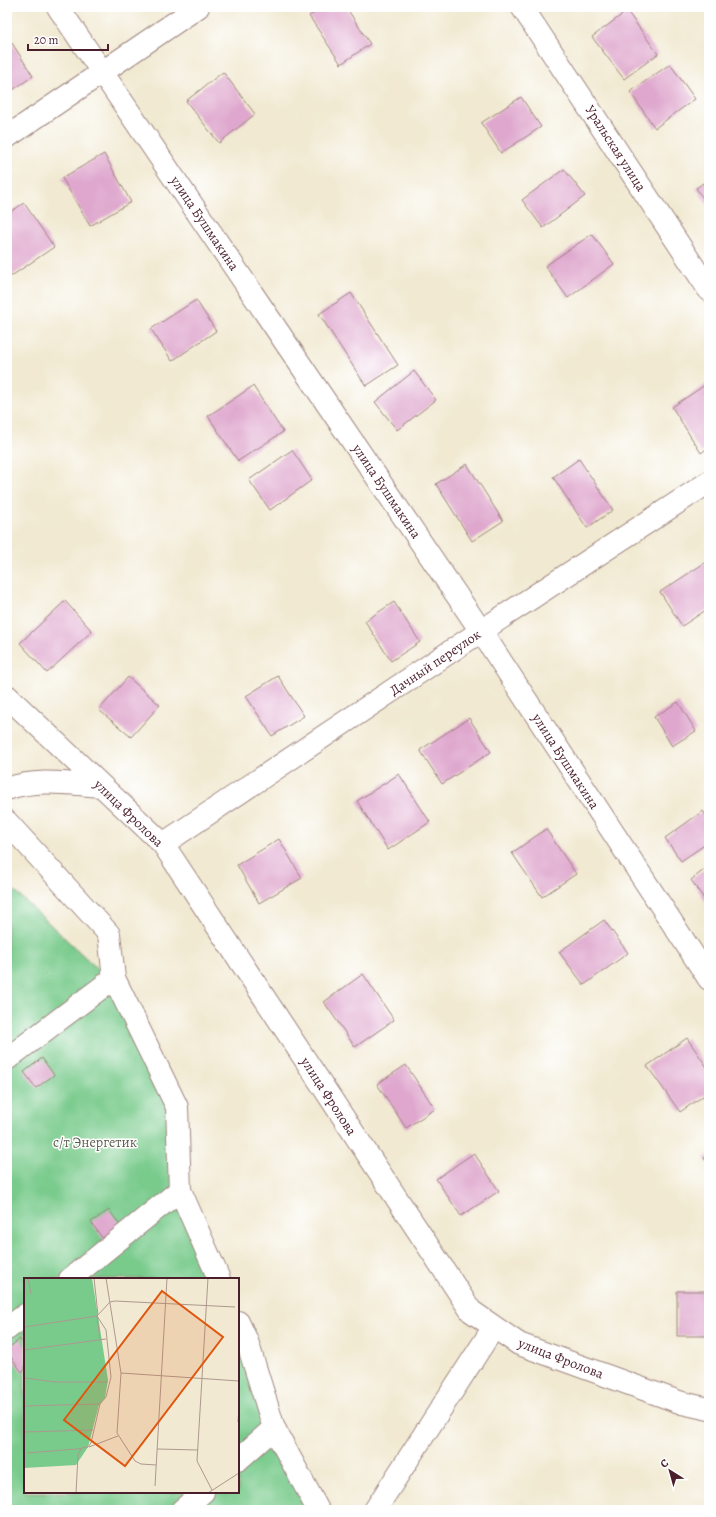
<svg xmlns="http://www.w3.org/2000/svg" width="716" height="1517" font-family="Alegreya,serif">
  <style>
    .green { fill: #79cb8c; stroke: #62755c }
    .building { fill: #dfa7ce }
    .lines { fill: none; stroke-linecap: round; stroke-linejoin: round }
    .minor-casing { stroke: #9e847e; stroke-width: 24 }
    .minor { stroke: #fff; stroke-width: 22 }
    .labels { text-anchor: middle; stroke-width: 3; stroke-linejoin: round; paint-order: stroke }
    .street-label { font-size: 14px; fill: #4a1f2b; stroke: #fff }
    .park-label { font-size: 14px; fill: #5a5b4d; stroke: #fff }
    .inset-road { fill: none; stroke: #ae988f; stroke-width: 1 }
    .view { fill: #e0560e; fill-opacity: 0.15; stroke: #e0560e; stroke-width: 2 }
    .inset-edge { fill: none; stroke: #4a1f2b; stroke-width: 2 }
  </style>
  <rect width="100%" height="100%" fill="#fff"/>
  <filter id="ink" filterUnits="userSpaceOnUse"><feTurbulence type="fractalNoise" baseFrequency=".025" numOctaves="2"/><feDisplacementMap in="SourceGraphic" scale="8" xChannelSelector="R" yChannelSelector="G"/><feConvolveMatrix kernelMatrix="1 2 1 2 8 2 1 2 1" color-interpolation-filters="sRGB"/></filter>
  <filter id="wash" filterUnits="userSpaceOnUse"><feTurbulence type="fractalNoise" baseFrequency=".012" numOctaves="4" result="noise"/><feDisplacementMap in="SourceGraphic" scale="16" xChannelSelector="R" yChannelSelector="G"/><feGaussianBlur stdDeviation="0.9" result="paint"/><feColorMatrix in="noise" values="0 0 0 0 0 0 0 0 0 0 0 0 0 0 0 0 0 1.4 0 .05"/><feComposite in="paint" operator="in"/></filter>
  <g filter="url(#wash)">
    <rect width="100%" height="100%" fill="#f1e9d1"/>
    <path class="green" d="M7 884 102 973 186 1123 178 1204 210 1279H25V1492H238V1343L306 1510H7Z"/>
    <g id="blocks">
      <path class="building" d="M323 7H346L370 44 341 64 309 16Z
        M627 11 658 54 624 79 592 37Z
        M12 43 33 76 7 94V46Z
        M670 64 695 99 655 128 630 92Z
        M223 72 255 114 219 143 186 101Z
        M521 97 541 127 501 153 481 123Z
        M104 154 131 202 90 226 62 178Z
        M564 169 585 196 543 228 522 200Z
        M709 179V207L696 188Z
        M24 203 54 247 7 279V214Z
        M592 234 614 264 568 298 545 266Z
        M351 293 398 365 366 386 319 314Z
        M196 300 216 331 172 361 151 329Z
        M414 371 436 400 397 430 375 402Z
        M708 383 709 447 701 453 672 407Z
        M253 386 283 432 238 461 208 416Z
        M292 450 312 480 270 510 249 480Z
        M579 459 613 510 587 528 553 477Z
        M467 464 503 521 472 541 436 484Z
        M709 560V608L682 626 660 592Z
        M65 601 92 631 47 673 20 643Z
        M394 602 420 642 391 661 365 621Z
        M278 676 304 716 272 736 246 696Z
        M128 677 160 705 131 737 99 710Z
        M678 702 696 731 672 746 654 717Z
        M469 718 491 752 442 784 420 750Z
        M399 774 430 822 388 850 357 801Z
        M703 811 709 820V842L681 861 665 838Z
        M546 829 576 874 542 897 512 853Z
        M279 839 302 878 259 903 237 865Z
        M709 866V906L691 880Z
        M604 920 628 953 584 985 559 952Z
        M363 974 394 1020 355 1047 324 1002Z
        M687 1038 709 1070V1092L680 1112 647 1066Z
        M42 1058 54 1075 36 1088 24 1072Z
        M406 1065 435 1109 406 1128 377 1084Z
        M474 1153 499 1191 461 1216 436 1179Z
        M709 1155V1165L704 1158Z
        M109 1210 123 1229 105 1242 91 1222Z
        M677 1291H709V1336H677Z
        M20 1339 25 1346V1369L22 1372 7 1352V1349Z"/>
    </g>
  </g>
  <g filter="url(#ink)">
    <use href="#blocks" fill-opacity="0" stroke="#9e847e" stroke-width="1"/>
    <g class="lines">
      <g class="minor-casing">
        <path id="minor" d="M58 7 481 631 709 979
          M522 7 709 290
          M7 137 198 7
          M7 696 163 844 471 1311 519 1344 682 1403 709 1409
          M7 789C37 778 70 784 102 786
          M7 822 109 934 114 978 177 1107 180 1190 219 1279
          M163 844 481 631 709 482
          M7 1059 114 978
          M70 1279 180 1190
          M238 1322 247 1341 274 1428 318 1510
          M7 1329 25 1315
          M238 1460 274 1428
          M182 1510 203 1492
          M375 1510 494 1327"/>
      </g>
      <use href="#minor" class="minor"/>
    </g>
  </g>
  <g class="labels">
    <g class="street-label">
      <text transform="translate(616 148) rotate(57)" y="5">Уральская улица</text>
      <text transform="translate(205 223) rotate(56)" y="5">улица Бушмакина</text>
      <text transform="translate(387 491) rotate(56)" y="5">улица Бушмакина</text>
      <text transform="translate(435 662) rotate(-34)" y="5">Дачный переулок</text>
      <text transform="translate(566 761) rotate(57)" y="5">улица Бушмакина</text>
      <text transform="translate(129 813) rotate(44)" y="5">улица Фролова</text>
      <text transform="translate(329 1096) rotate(57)" y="5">улица Фролова</text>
      <text transform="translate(561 1358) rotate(21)" y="5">улица Фролова</text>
    </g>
    <g class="park-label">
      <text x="95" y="1147">с/т Энергетик</text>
    </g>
  </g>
  <g transform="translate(24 1278)">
    <rect width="215" height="215" fill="#f1e9d1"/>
    <path d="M0 0H68L84 102 81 120 75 127 64 169 52 187 0 190Z" fill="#79cb8c"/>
    <path class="inset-road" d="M4 0 7 16M70 0 74 37M82 0 97 95 93 155 111 183 117 186 132 187M184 0 173 183 188 212M73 38 76 62M0 49 73 38 86 24 91 23 211 29M0 72 82 61M97 95 215 103M1 100 32 104H84M0 128 76 126M214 144 215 129M0 154 69 152M65 169 94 158M133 171 174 172M3 175 53 171 64 169 67 165 76 126 82 119 87 99 82 52 73 38M131 208 143 0M52 215 54 177 57 171M184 215 215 195"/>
    <path class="view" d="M138 13 199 59 101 188 40 142Z"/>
    <rect width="215" height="215" class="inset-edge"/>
  </g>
  <rect width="716" height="1517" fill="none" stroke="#fff" stroke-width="24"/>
  <g transform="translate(670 1471) rotate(323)" stroke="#ffffff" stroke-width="3" paint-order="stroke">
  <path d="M0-3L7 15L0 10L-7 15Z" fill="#4a1f2b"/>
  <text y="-6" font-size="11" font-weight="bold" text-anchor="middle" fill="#4a1f2b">С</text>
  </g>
  <path d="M28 44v6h80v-6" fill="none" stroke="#4a1f2b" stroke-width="2"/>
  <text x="34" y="44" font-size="12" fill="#4a1f2b" stroke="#ffffff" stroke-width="3" paint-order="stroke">20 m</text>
</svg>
